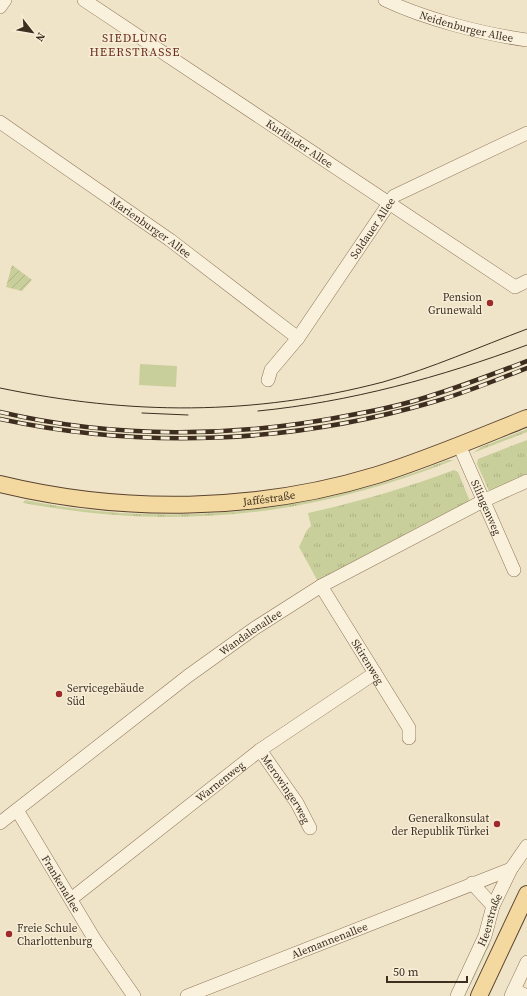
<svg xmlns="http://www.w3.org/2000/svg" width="527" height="996" font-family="'Source Serif 4',serif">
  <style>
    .grass { fill: url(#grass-tufts) }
    .park { fill: #c9cf9b }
    .garden { fill: url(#garden-furrows) }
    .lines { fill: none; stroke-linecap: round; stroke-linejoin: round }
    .minor-casing { stroke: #8d765c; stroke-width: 14 }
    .major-casing { stroke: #5b4430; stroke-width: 18 }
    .minor { stroke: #faf1dc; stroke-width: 13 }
    .major { stroke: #f3d9a0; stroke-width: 16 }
    .tram { stroke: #3d2e20; stroke-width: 1 }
    .rail-casing { stroke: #3d2e20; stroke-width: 4.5 }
    .rail { stroke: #f7eed8; stroke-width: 3; stroke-dasharray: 9; stroke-linecap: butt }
    .poi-dot { fill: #9e2a2b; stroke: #f7eed8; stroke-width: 1.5 }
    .labels { text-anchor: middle; stroke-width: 3; stroke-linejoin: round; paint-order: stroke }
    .street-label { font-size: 11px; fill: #3d2e20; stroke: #f7eed8 }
    .poi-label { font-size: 11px; fill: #3d2e20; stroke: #f7eed8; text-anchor: end }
    .neighbourhood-label { font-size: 12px; letter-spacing: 1px; fill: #6b2e1e; stroke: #f7eed8 }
  </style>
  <defs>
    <pattern id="grass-tufts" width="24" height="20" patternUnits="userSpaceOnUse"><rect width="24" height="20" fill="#c9cf9b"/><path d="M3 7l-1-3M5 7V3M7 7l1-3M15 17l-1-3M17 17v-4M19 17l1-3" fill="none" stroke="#aeb285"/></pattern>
    <pattern id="garden-furrows" width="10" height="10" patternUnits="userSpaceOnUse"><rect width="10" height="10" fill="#c9cf9b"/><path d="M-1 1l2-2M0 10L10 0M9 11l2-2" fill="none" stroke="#aeb285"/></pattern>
  </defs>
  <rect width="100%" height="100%" fill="#f0e4c8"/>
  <path class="grass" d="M527 429V432L473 453 481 447Z
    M527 440V477L489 491 477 464 478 459Z
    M448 460H454C309 517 177 531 23 503L25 500C167 529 314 514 448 460Z
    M454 470 458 472 469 499 467 504 422 525 318 581 316 578 299 547 307 530 311 526 308 513C358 502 406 488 454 470Z
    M487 942 490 944 465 996H461Z"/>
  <path class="park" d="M140 364 177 366 176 387 139 385Z"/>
  <path class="garden" d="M12 265 32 280 22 291 6 287Z"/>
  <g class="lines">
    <g class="minor-casing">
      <g id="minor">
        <path id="s1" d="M84 0 515 287 527 281"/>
        <path id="s2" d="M385 0C425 19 483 34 527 40"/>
        <path d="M0 7 5 0"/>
        <path id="s3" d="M0 122 170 240 298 338"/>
        <path id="s4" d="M268 380 271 370 298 338 394 196 527 133"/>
        <path id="s5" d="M459 445 514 570"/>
        <path id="s6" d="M321 586 409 728V738"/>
        <path id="s7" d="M260 750 297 803 310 828"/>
        <path id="s8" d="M17 810 95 940 134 996"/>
        <path id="s9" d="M0 823 188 676 255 628 321 586 483 501 527 481"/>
        <path d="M472 883 493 906"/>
        <path id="s10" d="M71 899 260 750 375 673"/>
        <path d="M514 990 527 996"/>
        <path id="s11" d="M187 996 511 869"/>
        <path id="s12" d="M457 996 485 936 493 906 511 869 527 846"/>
        <path d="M511 996 527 962"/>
      </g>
    </g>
    <g class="major-casing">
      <g id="major">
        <path id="s13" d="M0 484C123 514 256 512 377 475 428 459 477 438 527 418"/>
        <path d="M479 996 527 894"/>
      </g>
    </g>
    <use href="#minor" class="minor"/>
    <use href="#major" class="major"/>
    <path class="tram" d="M0 388C130 415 253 416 383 382 432 368 479 347 527 329
      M258 411C350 402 441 377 527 345
      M142 413 188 415"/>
    <g class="rail-casing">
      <path id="rail" d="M0 412C115 439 236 438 351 415 379 410 407 404 433 395 465 385 496 373 527 361
        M0 419C144 450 293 443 433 402 465 393 496 380 527 368"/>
    </g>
    <use href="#rail" class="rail"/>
  </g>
  <g class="poi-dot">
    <circle cx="490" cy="303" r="4"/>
    <circle cx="59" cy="694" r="4"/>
    <circle cx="497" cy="824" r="4"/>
    <circle cx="9" cy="934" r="4"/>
  </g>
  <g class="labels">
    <g class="street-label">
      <text dy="4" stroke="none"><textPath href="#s2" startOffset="86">Neidenburger Allee</textPath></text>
      <text dy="4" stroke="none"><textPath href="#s1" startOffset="259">Kurländer Allee</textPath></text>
      <text dy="4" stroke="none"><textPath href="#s3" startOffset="184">Marienburger Allee</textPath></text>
      <text dy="4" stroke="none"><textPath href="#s4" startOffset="185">Soldauer Allee</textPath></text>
      <text dy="4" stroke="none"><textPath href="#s13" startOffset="271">Jafféstraße</textPath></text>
      <text dy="4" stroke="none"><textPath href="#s5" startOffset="68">Silingenweg</textPath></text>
      <text dy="4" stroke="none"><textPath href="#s9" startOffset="315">Wandalenallee</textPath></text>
      <text dy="4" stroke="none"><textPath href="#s6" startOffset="89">Skirenweg</textPath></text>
      <text dy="4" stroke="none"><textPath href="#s10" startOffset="190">Warnenweg</textPath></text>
      <text dy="4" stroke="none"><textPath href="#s7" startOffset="47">Merowingerweg</textPath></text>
      <text dy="4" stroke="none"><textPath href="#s8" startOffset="86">Frankenallee</textPath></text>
      <text dy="4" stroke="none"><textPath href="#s12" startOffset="83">Heerstraße</textPath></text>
      <text dy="4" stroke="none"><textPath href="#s11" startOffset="153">Alemannenallee</textPath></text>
    </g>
    <g class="poi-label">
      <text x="482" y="301">Pension<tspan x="482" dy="13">Grunewald</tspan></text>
      <text x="67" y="692" text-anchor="start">Servicegebäude<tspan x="67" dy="13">Süd</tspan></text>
      <text x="489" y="822">Generalkonsulat<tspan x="489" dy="13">der Republik Türkei</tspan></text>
      <text x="17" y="932" text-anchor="start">Freie Schule<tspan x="17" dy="13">Charlottenburg</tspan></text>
    </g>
    <g class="neighbourhood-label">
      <text x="135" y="42">SIEDLUNG<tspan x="135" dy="14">HEERSTRASSE</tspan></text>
    </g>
  </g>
  <g transform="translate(32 32) rotate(121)" stroke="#f7eed8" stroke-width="3" paint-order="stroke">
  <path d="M0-3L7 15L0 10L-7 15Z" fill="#3d2e20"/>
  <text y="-6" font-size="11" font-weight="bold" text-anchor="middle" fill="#3d2e20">N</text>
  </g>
  <path d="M387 976v6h80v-6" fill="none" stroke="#3d2e20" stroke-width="2"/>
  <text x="393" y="976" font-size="12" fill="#3d2e20" stroke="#f7eed8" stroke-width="3" paint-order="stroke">50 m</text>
</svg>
